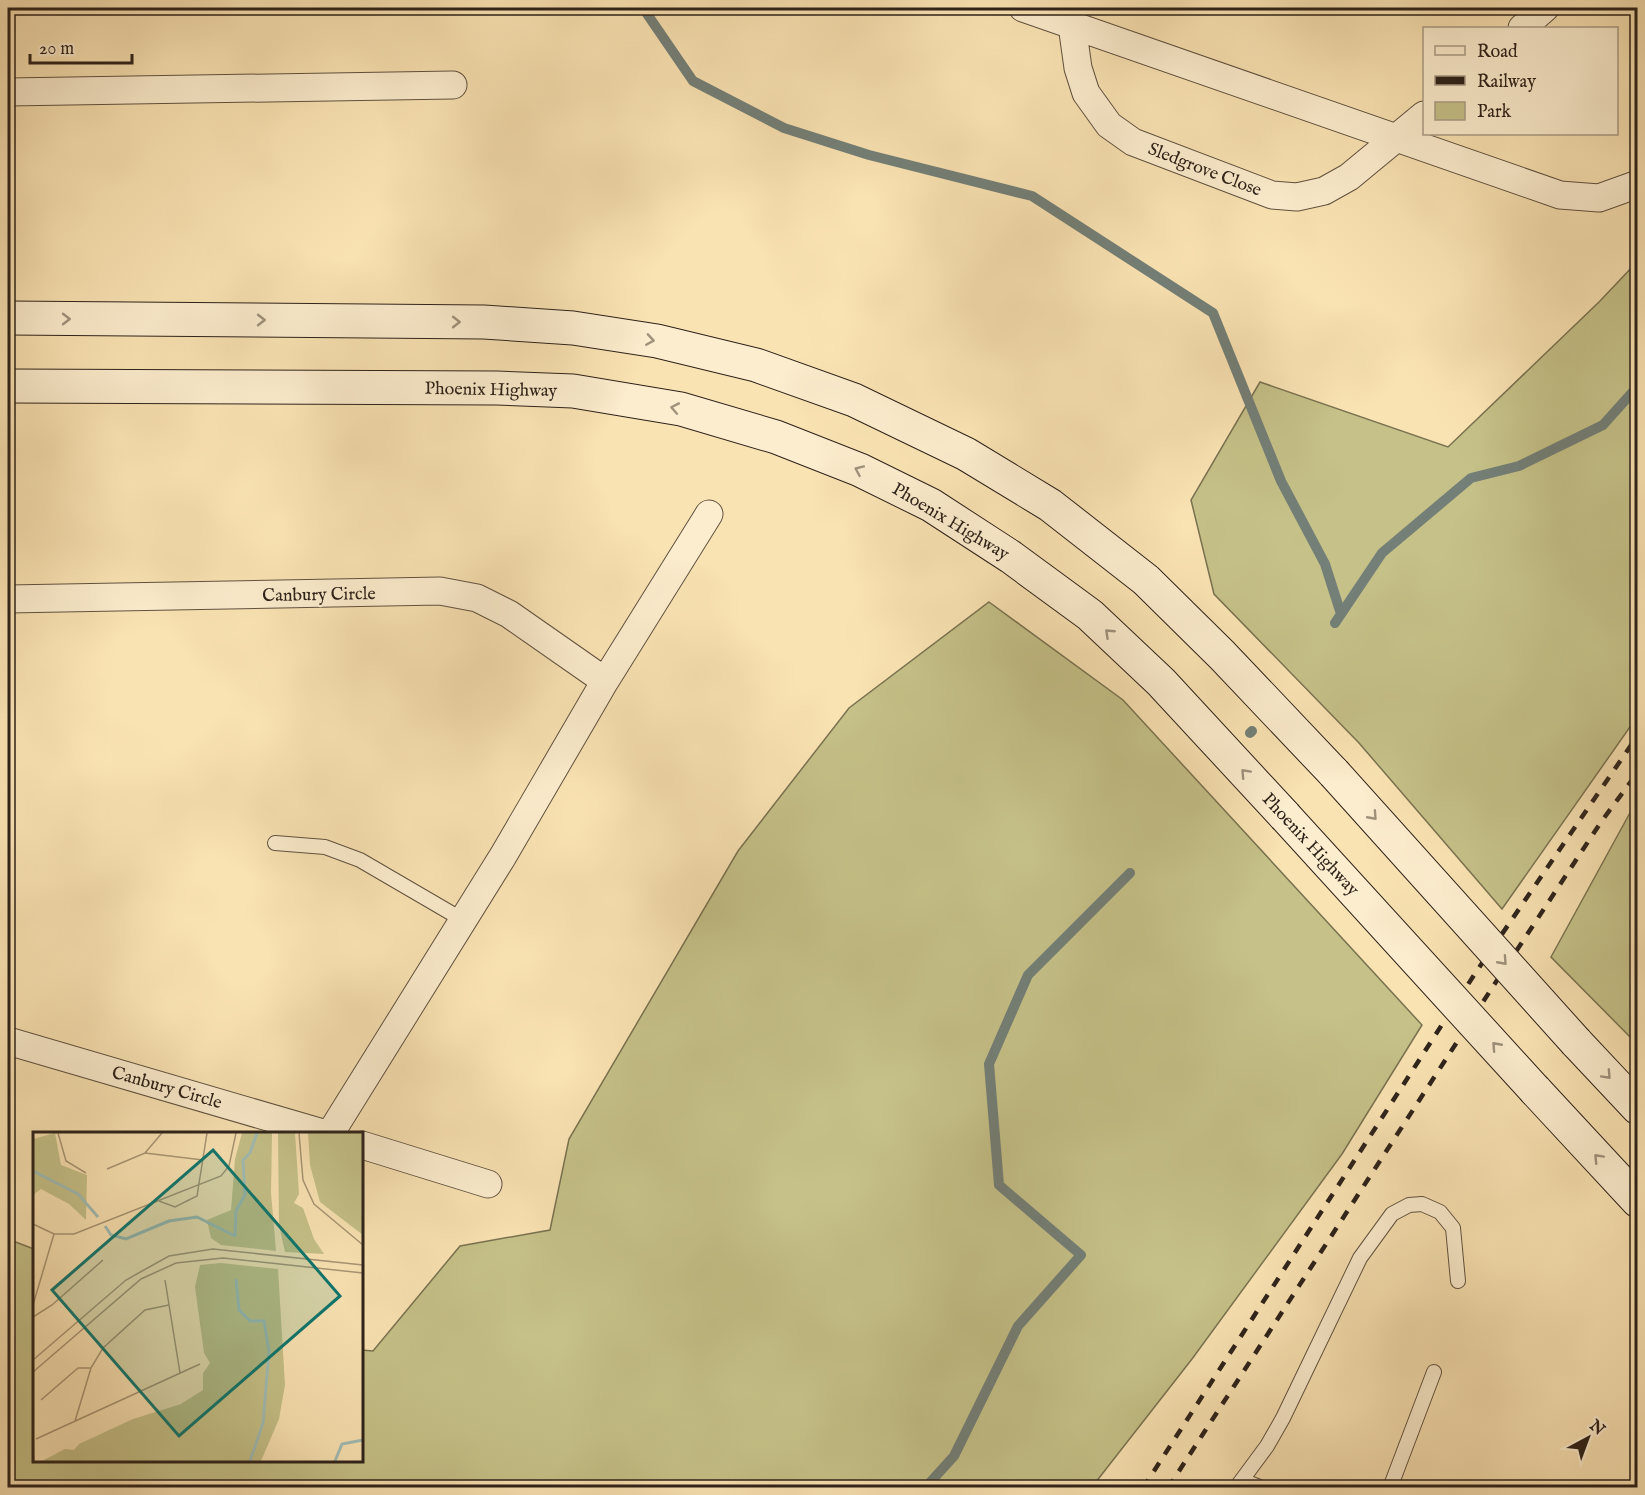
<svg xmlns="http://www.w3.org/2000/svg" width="1645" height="1495" font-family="'IM FELL English',serif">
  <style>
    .green { fill: #c5c188; stroke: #797251; stroke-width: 1.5 }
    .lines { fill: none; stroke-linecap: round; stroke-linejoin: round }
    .stream { stroke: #737f77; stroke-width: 10 }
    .lane-casing { stroke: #605240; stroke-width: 16 }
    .street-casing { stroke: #605240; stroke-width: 29 }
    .secondary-casing { stroke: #2d221a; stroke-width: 35 }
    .lane { stroke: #fcedce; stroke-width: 14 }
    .street { stroke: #fcedce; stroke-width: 27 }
    .secondary { stroke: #fcedce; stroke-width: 33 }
    .rail { stroke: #2d221a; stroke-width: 4.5; stroke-dasharray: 10 10; stroke-linecap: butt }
    .secondary-bridge-casing { stroke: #2d221a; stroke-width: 35; stroke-linecap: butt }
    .secondary-bridge { stroke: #fcedce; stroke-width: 33 }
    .oneway { stroke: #9f927d }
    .labels { text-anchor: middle; stroke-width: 4.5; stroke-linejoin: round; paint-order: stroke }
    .street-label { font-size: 18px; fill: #2d221a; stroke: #fcedce }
    .inset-river { fill: none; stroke: #a1bdb5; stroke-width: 3 }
    .inset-road { fill: none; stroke: #a89676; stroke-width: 1.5 }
    .view { fill: #0f766e; fill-opacity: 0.15; stroke: #0f766e; stroke-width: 3 }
    .inset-edge { fill: none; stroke: #2d221a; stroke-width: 3 }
  </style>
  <rect width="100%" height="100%" fill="#fae3b3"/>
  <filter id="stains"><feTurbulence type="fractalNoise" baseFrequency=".00333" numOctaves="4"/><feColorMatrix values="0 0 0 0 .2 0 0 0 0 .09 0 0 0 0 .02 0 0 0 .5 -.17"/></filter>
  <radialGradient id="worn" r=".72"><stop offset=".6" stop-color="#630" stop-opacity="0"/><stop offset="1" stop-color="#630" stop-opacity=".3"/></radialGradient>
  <path class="green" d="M1637 262V717L1502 909 1359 743 1214 594 1191 500 1260 382 1448 447 1599 302Z
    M989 602 1123 700 1422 1025 1342 1154 1192 1359 1092 1487H8V1239L34 1249V1460H362V1350L373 1351 460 1246 550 1230 569 1139 738 851 849 708Z
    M1637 800V1044L1551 957Z"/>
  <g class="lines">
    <path class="stream" d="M643 8 693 81 784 128 869 155 1032 196 1213 313 1281 481 1325 564 1341 614
      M1335 623 1382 553 1471 478 1519 466 1603 425 1638 386
      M1250 733 1252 731
      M925 1488 954 1456 1018 1326 1081 1255 999 1185 989 1064 1028 975 1130 873"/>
    <g class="lane-casing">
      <path id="lane" d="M275 843 325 847 360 860 463 920
        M1242 1480 1262 1488
        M1236 1488 1267 1446 1283 1418 1360 1258 1392 1214 1409 1205 1422 1204 1440 1212 1453 1228 1458 1281
        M1390 1488 1434 1372"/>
    </g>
    <g class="street-casing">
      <path id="street" d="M1023 8 1560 195 1599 198 1638 184
        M1072 25 1078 68 1086 93 1109 125 1133 142 1272 195 1297 197 1324 191 1349 177 1424 115
        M1522 28 1545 8
        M8 92 453 85
        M8 599 440 591 477 598 509 614 605 681
        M8 1041 326 1134
        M330 1134 503 856 605 681 709 514
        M362 1145 488 1184"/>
    </g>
    <g class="secondary-casing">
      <path id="secondary" d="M8 318 484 322 573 328 657 341 756 365 854 400 966 454 1050 505 1146 580 1222 655 1334 773
        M8 386 497 388 573 391 681 409 776 437 860 470 931 505 1011 557 1090 615 1161 682 1285 816
        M1576 1042 1638 1108
        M1535 1090 1638 1201"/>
    </g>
    <use href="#lane" class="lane"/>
    <use href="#street" class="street"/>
    <use href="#secondary" class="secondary"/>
    <path class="rail" d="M1143 1488 1476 972 1638 735
      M1168 1488 1492 988 1601 822 1638 772"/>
    <g class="secondary-bridge-casing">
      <path id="secondary-bridge" d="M1334 773 1576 1042
        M1285 816 1535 1090"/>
    </g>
    <use href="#secondary-bridge" class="secondary-bridge"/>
  </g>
  <defs><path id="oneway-chevron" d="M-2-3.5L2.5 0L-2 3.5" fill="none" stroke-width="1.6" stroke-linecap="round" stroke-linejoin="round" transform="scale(1.5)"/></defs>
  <g class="oneway">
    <use href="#oneway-chevron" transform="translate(66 319)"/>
    <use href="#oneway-chevron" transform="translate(261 320)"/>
    <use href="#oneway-chevron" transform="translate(456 322)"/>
    <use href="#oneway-chevron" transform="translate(650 340) rotate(9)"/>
    <use href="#oneway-chevron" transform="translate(675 408) rotate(-169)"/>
    <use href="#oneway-chevron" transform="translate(859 470) rotate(-156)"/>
    <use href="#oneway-chevron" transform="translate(1109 633) rotate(-137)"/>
    <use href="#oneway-chevron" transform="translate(1245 773) rotate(-133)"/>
    <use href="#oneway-chevron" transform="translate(1373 816) rotate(48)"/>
    <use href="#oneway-chevron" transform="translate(1503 961) rotate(48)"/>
    <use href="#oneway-chevron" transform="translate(1496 1046) rotate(-132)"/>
    <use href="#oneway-chevron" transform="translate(1607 1075) rotate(47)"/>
    <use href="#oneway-chevron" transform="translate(1598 1158) rotate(-133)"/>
  </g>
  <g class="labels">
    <g class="street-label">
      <text transform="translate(1205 169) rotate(21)" y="6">Sledgrove Close</text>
      <text transform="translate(491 389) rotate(1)" y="6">Phoenix Highway</text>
      <text transform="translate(951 521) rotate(31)" y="6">Phoenix Highway</text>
      <text transform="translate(319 594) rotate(-1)" y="6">Canbury Circle</text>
      <text transform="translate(1311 844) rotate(47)" y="6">Phoenix Highway</text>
      <text transform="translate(167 1087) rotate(16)" y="6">Canbury Circle</text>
    </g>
  </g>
  <g transform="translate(33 1132)">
    <rect width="330" height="330" fill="#fae3b3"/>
    <path d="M22 1 28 33 54 43 53 88 36 72 8 57 0 63V7ZM209 1H239L238 61 243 119 188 113 178 106 174 88 198 78 202 27ZM245 1H262L266 62 261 71 270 76 281 107 291 122 252 120 246 93ZM275 1H330V103L287 70 277 33ZM188 131 245 137 252 253 246 287 228 329H9L32 317 41 318 46 312 100 287 148 272 170 258V241L177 231 171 221 162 155 167 133Z" fill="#c5c188"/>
    <path class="inset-river" d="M0 39 45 62 65 85M72 94 78 103 93 107 136 89 164 85 202 104M202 105 203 79 212 63 210 28 217 21 224 1M203 147 206 178 217 189H231L236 219 230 291 217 329M302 329 309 312 330 308"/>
    <path class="inset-road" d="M25 1 33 29 53 41M266 1 270 48 281 72 330 113M112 21 129 1M74 37 112 21 170 28M126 69 142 75 164 64 174 1M0 92 21 102H41L188 44 196 34 203 1M132 148 147 241M0 173 21 102M0 185 19 173 70 128M0 228 93 148 136 124 180 117 330 133M0 240 108 147 143 131 190 126 330 141M8 268 45 236H58L70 216 112 178 136 173M42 289 58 236M0 295 1 329M3 307 167 232"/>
    <path class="view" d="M180 18 307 164 146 304 19 158Z"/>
    <rect width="330" height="330" class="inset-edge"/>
  </g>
  <rect width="1645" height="1495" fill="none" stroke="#fae3b3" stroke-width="30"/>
  <rect x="9" y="9" width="1627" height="1477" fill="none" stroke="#2d221a" stroke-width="3"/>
  <rect x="15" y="15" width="1615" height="1465" fill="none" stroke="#2d221a" stroke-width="1.5"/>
  <rect x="1423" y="27" width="195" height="108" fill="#fcedce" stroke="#a99c86" stroke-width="1.5"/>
  <rect x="1435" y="46" width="30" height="9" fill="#fcedce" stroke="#a99c86" stroke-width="1.5"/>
  <text x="1477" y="57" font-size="18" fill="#2d221a">Road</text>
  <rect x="1435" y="76" width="30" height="9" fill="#2d221a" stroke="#a99c86" stroke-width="1.5"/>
  <text x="1477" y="87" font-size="18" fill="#2d221a">Railway</text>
  <rect x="1435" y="102" width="30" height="18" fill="#c5c188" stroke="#a99c86" stroke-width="1.5"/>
  <text x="1477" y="117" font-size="18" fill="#2d221a">Park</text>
  <g transform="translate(1588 1438) rotate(41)" stroke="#fcedce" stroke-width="4.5" paint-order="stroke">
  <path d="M0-4.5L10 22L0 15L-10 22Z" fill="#2d221a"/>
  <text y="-9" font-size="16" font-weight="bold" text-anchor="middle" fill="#2d221a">N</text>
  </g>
  <path d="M30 54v9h102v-9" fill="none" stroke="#2d221a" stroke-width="3"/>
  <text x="39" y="54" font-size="18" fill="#2d221a" stroke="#fcedce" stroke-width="4.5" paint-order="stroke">20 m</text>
  <rect width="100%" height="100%" filter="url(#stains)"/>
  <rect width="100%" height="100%" fill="url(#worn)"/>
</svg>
